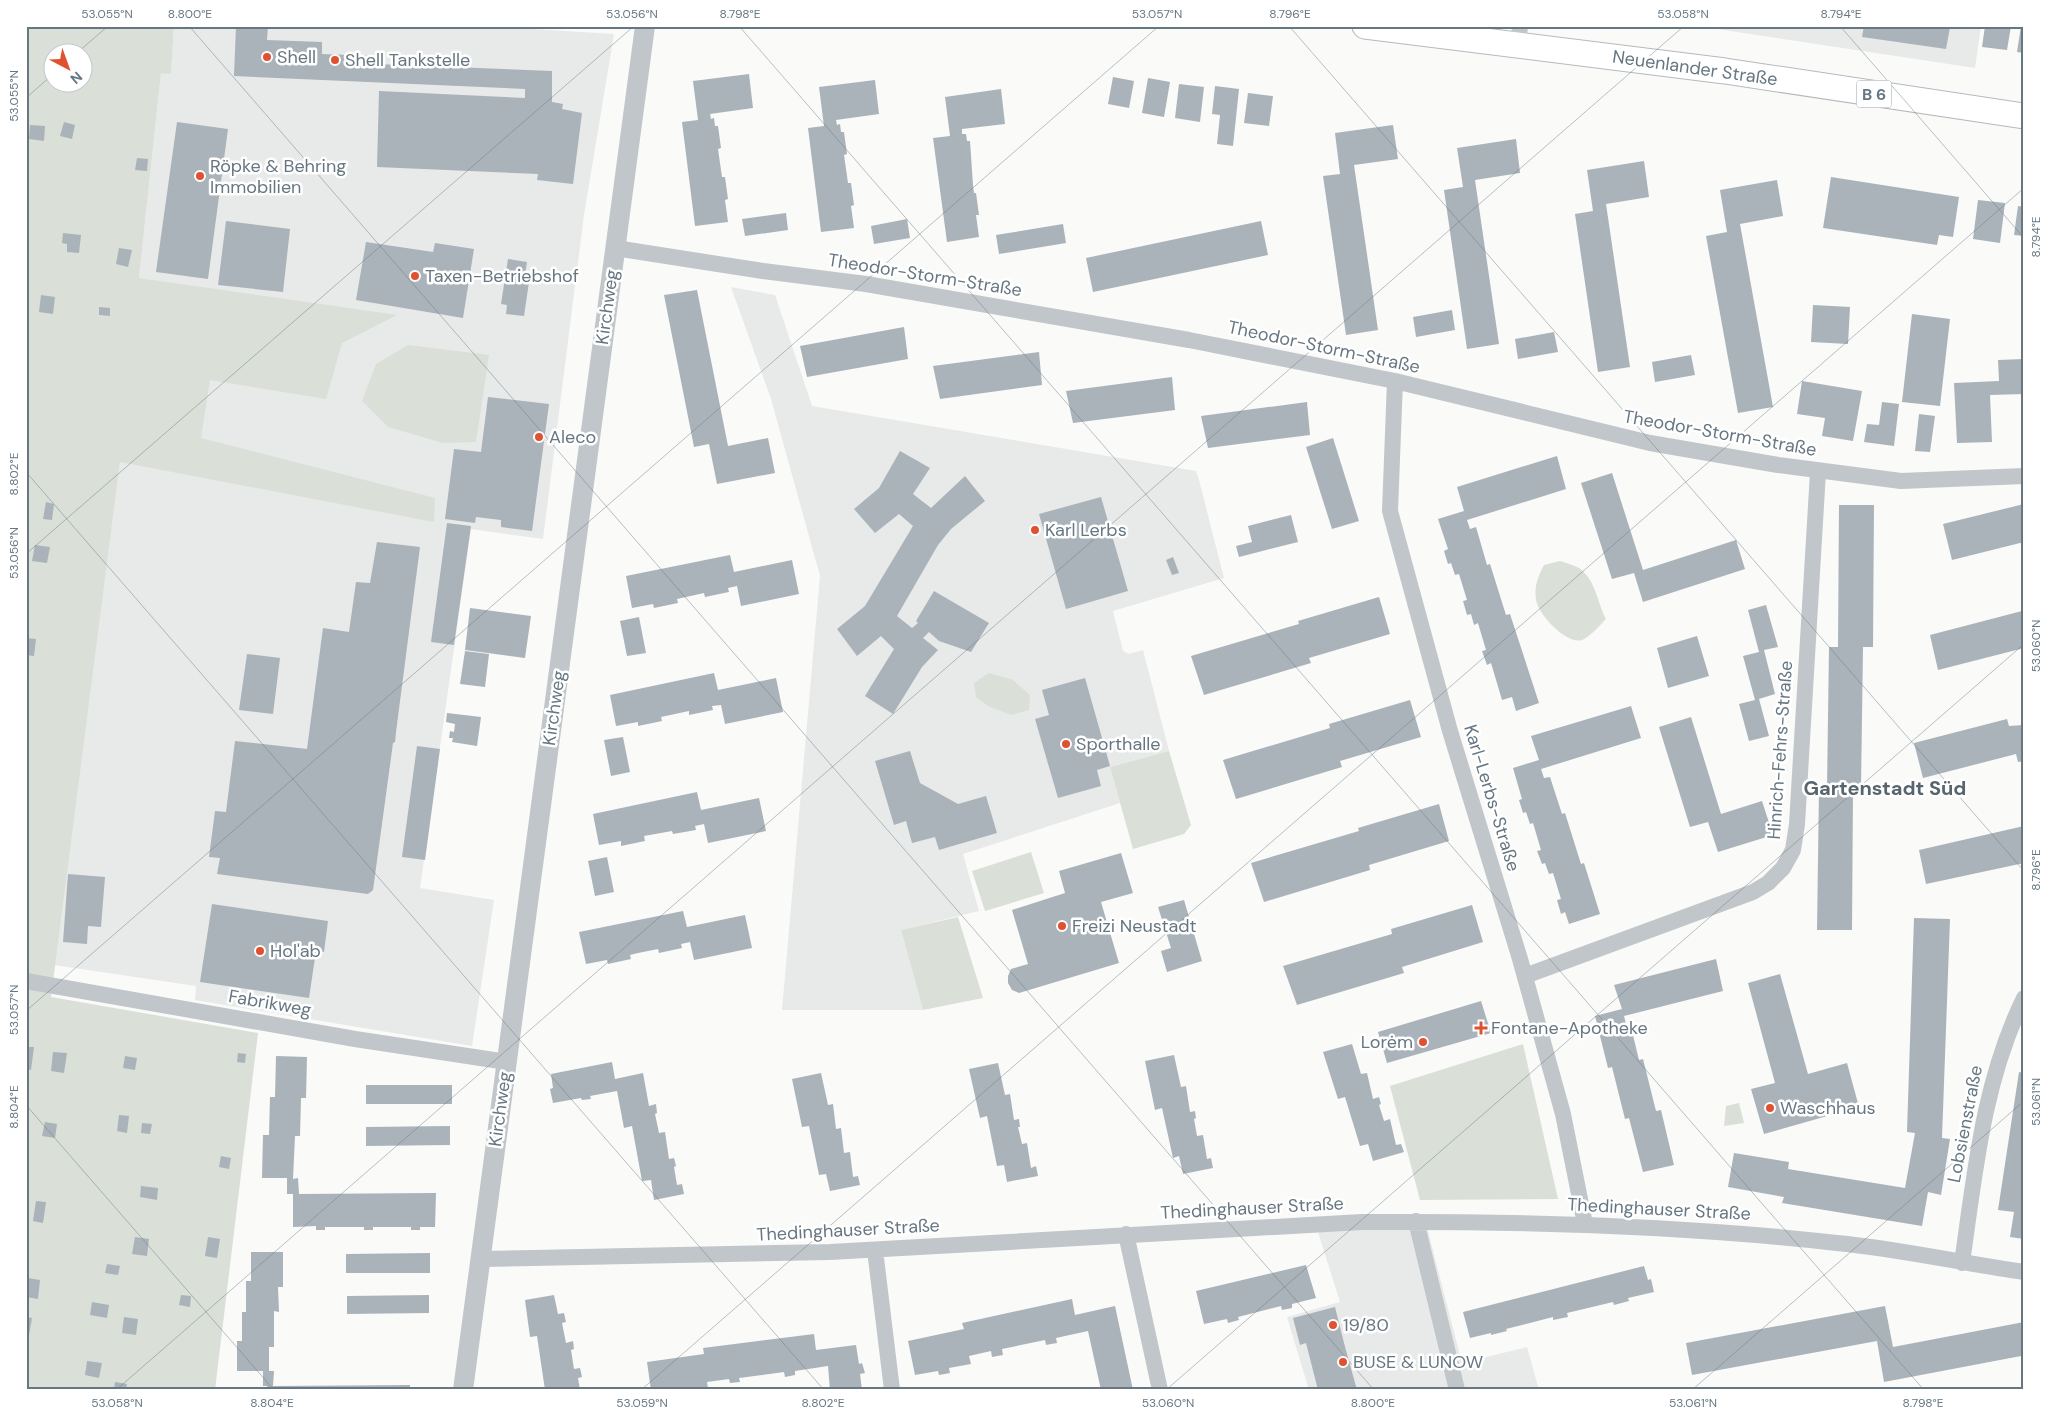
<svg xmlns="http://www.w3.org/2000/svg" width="2050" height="1416" font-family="'DM Sans',sans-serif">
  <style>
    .built { fill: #e8e9e9 }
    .green { fill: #dadfd7; fill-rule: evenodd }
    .building { fill: #aab3b9 }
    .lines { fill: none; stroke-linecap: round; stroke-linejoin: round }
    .primary-casing { stroke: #b5babe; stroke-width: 27 }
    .minor { stroke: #c1c6ca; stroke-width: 16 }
    .tertiary { stroke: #c1c6ca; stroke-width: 20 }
    .primary { stroke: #fff; stroke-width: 25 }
    .ticks { fill: none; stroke: #667782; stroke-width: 1; stroke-opacity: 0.45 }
    .poi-dot { fill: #e05132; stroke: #fff; stroke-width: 2 }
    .labels { text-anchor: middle; stroke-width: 5; stroke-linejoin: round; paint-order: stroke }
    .shield { fill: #fff; stroke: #94a0a8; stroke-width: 1 }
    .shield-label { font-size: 16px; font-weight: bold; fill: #667782 }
    .poi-label { font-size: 18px; fill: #667782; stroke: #fff; text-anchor: start }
    .street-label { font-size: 18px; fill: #667782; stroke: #fff }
    .quarter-label { font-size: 20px; font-weight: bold; fill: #57656d; stroke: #fff }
    .neatline { fill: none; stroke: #667782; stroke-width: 2 }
    .ticks-label { font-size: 12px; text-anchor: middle; fill: #667782 }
  </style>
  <rect width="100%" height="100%" fill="#fafaf8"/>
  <path class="built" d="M174 26H481L614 34 584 215 543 539 471 529 420 888 494 900 472 1046 195 1000 196 986 54 965 120 461 178 471 206 288 139 278 161 73H171Z
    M1697 26H1981L1975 68Z
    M731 287 775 295 812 406 1196 471 1199 480 1224 578 1113 611 1123 651 1129 654 1143 650 1169 751 1110 767 1120 803 963 854 979 911 901 930 923 1010H782L820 576 771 399Z
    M1427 1227 1462 1363 1527 1347 1539 1390H1309L1287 1317 1340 1302 1317 1229Z"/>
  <path class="green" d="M26 26H174L171 74 161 73 139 278 397 315 342 343 326 399 210 380 201 438 435 498 434 522 120 462 51 997 258 1033 215 1390H26ZM52 52H82V82H52Z
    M408 345 489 355 476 442 443 443 388 427 362 401 376 364Z
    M1560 561C1566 563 1574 565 1579 568 1596 580 1597 602 1606 619 1600 625 1590 637 1582 640 1566 645 1537 613 1536 599 1534 586 1538 577 1544 565Z
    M989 673 1013 680 1030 695 1029 710 1011 715 988 706 976 697 974 683Z
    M1169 751 1191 825 1184 834 1133 849 1110 767Z
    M1031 852 1044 893 985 911 972 871Z
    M958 917 983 998 923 1010 901 930Z
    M1523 1044 1558 1199 1420 1200 1390 1086Z
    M1739 1103 1744 1123 1724 1126 1726 1106Z"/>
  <path class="building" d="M236 26H268L267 40 322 42V54L375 56V64L552 71V102L563 104 562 109 582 113 573 184 537 180 538 174 377 167 379 91 525 98V89L234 76Z
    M1864 26H1944L1950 27 1946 49 1862 37Z
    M1985 26H2011L2007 50 1982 47Z
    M2021 26H2024V53L2017 52Z
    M749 74 753 108 710 114 711 119 714 118 715 126H718L721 148 718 149 722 177H725L728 199 725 200 728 222 695 226 682 122 698 120 693 81Z
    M1113 77 1134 81 1129 108 1108 104Z
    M1148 78 1170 82 1164 117 1142 113Z
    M875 80 879 114 836 120 837 125 840 124 841 132H844L847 154 844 155 848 183H851L854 205 851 206 854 228 821 232 808 128 824 126 819 87Z
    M1179 84 1204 87 1200 122 1175 118Z
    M1215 86 1239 89 1233 146 1217 144 1220 115 1212 114Z
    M1001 89 1005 124 962 129V134H966L967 141H970L973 185 974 193H976L979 215H976L979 237 947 242 933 138 950 136 945 97Z
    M1248 93 1273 96 1269 126 1244 123Z
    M64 122 75 125 72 139 60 136Z
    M177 122 228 129 208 279 156 272Z
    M30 125 45 126 44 141 29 139Z
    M1393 125 1398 159 1354 165 1378 330 1346 335 1323 176 1340 174 1335 133Z
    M1516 139 1520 173 1475 180 1499 344 1467 349 1444 190 1463 187 1457 148Z
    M137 158 148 159 147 171 135 170Z
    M1644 161 1649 197 1606 204 1630 367 1598 372 1575 214 1593 211 1587 170Z
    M1831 177 1959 197 1953 237 1939 235 1937 245 1823 228Z
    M1777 180 1783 216 1740 224 1773 407 1738 413 1706 236 1727 232 1720 190Z
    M1978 200 2005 203 2000 243 1973 239Z
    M2018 206 2024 207V236L2014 235Z
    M786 213 788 230 745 236 742 219Z
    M907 219 910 238 874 244 871 226Z
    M226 221 290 229 283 292 218 285Z
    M1261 221 1268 255 1093 292 1086 258Z
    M1063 224 1066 243 999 254 996 235Z
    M63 233 81 235 79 253 67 252V244L62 243Z
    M366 242 433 252 435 243 474 249 463 318 356 300Z
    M119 248 132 250 128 267 116 264Z
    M508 259 527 262 524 282H529L524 316 506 314 507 305 501 304Z
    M697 290 728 446 768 438 775 473 717 484 709 444 694 447 664 295Z
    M41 295 55 297 53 314 39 312Z
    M1813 305 1850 307 1848 344 1811 342Z
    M99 307 110 308V316L99 315Z
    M1452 310 1455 330 1416 337 1413 317Z
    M1912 314 1950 319 1940 406 1902 402Z
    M904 327 908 359 807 377 800 346Z
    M1554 332 1558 352 1518 359 1515 339Z
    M1039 352 1042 385 940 399 933 366Z
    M1691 355 1695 375 1655 382 1652 362Z
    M2024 359V394L1990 395 1992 442 1957 443 1954 383 1999 381 1998 360Z
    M1172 377 1175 410 1073 423 1066 391Z
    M1802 381 1862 391 1853 441 1822 436 1825 418 1797 414Z
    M488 397 549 404 532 531 501 527V520L476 517 475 523 445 519 454 449 481 452Z
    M1307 402 1310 435 1208 448 1201 416Z
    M1882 402 1899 404 1894 446 1864 442 1867 424 1879 425Z
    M1919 414 1935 416 1930 452 1915 451Z
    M1333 438 1359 521 1332 529 1306 447Z
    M900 451 930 468 913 494 931 508 965 476 985 501 951 529 938 545 897 616 912 628 918 623 916 621 934 591 989 623 971 652 939 641 929 632 923 638 938 650 922 667 893 714 865 696 894 649 881 636 857 656 837 629 865 606 913 526 899 514 875 533 854 509 879 488Z
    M1557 456 1566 489 1467 520 1470 529 1476 527 1487 565 1490 564 1506 615 1510 614 1539 703 1516 711 1512 697 1502 700 1491 663 1487 665 1482 651 1486 650 1478 623 1474 625 1471 614 1467 615 1463 601 1467 600 1459 574 1455 575 1451 563 1448 564 1444 551 1448 549 1438 519 1464 511 1457 487Z
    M1612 473 1643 570 1736 540 1745 569 1643 602 1634 573 1612 579 1581 483Z
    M1101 497 1128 591 1066 609 1039 514Z
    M46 502 54 504 52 520 43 519Z
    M2024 504V542L1952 560 1943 524Z
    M1839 505H1874L1873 647H1863L1861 788H1853L1852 930H1817L1819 788H1827L1829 647H1838Z
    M1291 515 1298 542 1239 557 1236 546 1252 542 1248 526Z
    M447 523 471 526 454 645 431 642Z
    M377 542 420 547 396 732 395 742 393 743 373 890 368 894 217 874 220 858 209 857 215 811 226 812 235 741 307 749 323 628 349 632 356 582 370 583Z
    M35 545 50 547 47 563 32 561Z
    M730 555 734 572 792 560 799 594 741 606 737 586 728 588 729 592 705 597 704 593 677 599 678 603 654 608 653 604 632 608 626 576Z
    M1173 557 1179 573 1172 575 1166 560Z
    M1379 597 1390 634 1309 658 1311 663 1204 695 1191 656 1299 624 1298 621Z
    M1766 605 1778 647 1764 650 1775 694 1759 699 1769 736 1749 741 1739 704 1755 700 1743 656 1759 652 1748 610Z
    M470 608 531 616 525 658 465 650Z
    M2022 611 2024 648 1938 670 1930 635Z
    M639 617 646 653 627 656 620 621Z
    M1697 636 1709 676 1668 688 1657 648Z
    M26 638 36 639 34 656 26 655Z
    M465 651 489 654 485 687 460 684Z
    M247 654 280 658 273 714 239 710Z
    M714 673 718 690 776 678 783 712 725 724 721 705 712 706 713 710 689 715V711L661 717 662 721 638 726V722L616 726 610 695Z
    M1085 678 1110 766 1097 770 1101 786 1058 798 1035 719 1049 715 1042 690Z
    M1410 700 1421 737 1340 761 1342 767 1236 799 1223 760 1330 728 1329 724Z
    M1631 706 1641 738 1541 769 1544 778 1550 777 1562 814 1565 813 1581 864 1584 863 1600 914 1569 924 1565 912 1561 914 1557 900 1561 899 1553 873 1549 874 1545 863 1542 864 1537 851 1541 850 1533 823 1530 824 1526 812 1523 813 1519 800 1522 799 1513 768 1539 760 1531 736Z
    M447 713 481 717 477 746 452 742 453 738H449L450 731 454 732 455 724 446 722Z
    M1691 717 1721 814 1762 801 1773 835 1718 852 1708 822 1690 827 1659 727Z
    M2007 719 2009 726 2024 725V761L2018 762 2016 754 1923 778 1914 743Z
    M623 737 630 772 611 776 604 740Z
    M417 746 440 749 425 860 402 857Z
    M910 751 920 783 958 804 986 796 997 833 939 850 935 837 912 843 906 821 894 825 875 761Z
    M697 792 701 810 759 798 766 831 708 843 704 824 695 826 696 830 673 834 672 831 644 836 645 841 621 846V841L599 845 593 814Z
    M1439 804 1449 841 1369 865 1370 870 1264 902 1251 863 1359 831 1358 828Z
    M2024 826V863L1926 884 1919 850Z
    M1121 853 1133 893 1101 902 1119 963 1019 993 1012 990 1008 983V976L1011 969 1028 964 1012 910 1065 893 1059 871Z
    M607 857 614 892 595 896 588 861Z
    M68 874 105 877 101 927 88 926 87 944 63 942Z
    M1184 900 1202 961 1167 972 1161 951 1171 948 1158 907Z
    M212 904 328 921 324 952 316 951 309 998 200 982Z
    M1472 905 1483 942 1402 967 1404 973 1297 1005 1283 966 1392 934 1391 929Z
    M683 911 687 927 745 915 752 948 694 960 690 942 681 944 682 948 659 953 658 949 638 953 630 955 631 959 608 964 607 960 586 964 579 932Z
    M1914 918 1950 919 1942 1138 1950 1139 1941 1195 1928 1192 1922 1226 1782 1203 1784 1197 1728 1187 1734 1153 1789 1162 1788 1169 1905 1188 1915 1133 1907 1132Z
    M1716 959 1723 991 1624 1016 1626 1024 1630 1023 1639 1060 1643 1059 1656 1111 1661 1110 1674 1165 1643 1172 1629 1118 1625 1119 1612 1067 1608 1068 1595 1016 1622 1009 1614 985Z
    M1780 974 1808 1074 1847 1063 1859 1107 1764 1134 1751 1089 1775 1083 1748 983Z
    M1481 1001 1491 1033 1387 1063 1378 1032Z
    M1352 1044 1361 1074 1367 1073 1373 1099 1379 1097 1381 1104 1379 1105 1384 1121 1390 1119 1396 1145 1401 1144 1404 1152 1373 1161 1368 1144 1360 1146 1345 1097 1338 1099 1323 1052Z
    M26 1047H34L31 1070 26 1069Z
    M53 1052 67 1053 64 1073 51 1071Z
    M238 1053 246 1054 245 1063 237 1062Z
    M1174 1055 1181 1087 1186 1086 1190 1112 1195 1111 1196 1118 1194 1119 1197 1136 1203 1135 1207 1159 1211 1158 1213 1168 1183 1174 1179 1156 1173 1158 1162 1108 1155 1110 1145 1061Z
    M125 1056 137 1058 135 1070 123 1068Z
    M276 1056 307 1057 306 1098H301L300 1136H295L293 1179 298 1178 299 1194 436 1193 435 1227H420V1230H411V1227H373V1230H364V1227H325V1230H316V1226L293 1227V1194H287V1178H262L263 1135H269L270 1097H275Z
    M612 1062 615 1079 643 1073 649 1106 656 1104 657 1113 655 1114 659 1133 665 1132 669 1159 674 1158 676 1166 674 1167 677 1185 682 1184 684 1194 654 1200 651 1180 642 1181 632 1126 624 1128 617 1091 590 1096 591 1099 582 1100 581 1098 553 1103 550 1089 553 1088 551 1074Z
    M998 1063 1005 1095 1010 1094 1014 1120 1019 1119 1020 1127H1018L1022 1144 1027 1143 1031 1168 1036 1166 1038 1176 1007 1182 1004 1165 997 1166 987 1116 980 1118 969 1069Z
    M2019 1072 2024 1073V1239L2010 1237 2014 1212 1998 1210Z
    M821 1073 828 1105 833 1104 836 1129 841 1128 844 1153 850 1152 853 1177 858 1176 860 1185 830 1191 826 1174 819 1175 809 1126 802 1127 792 1079Z
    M366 1085H452V1104H366Z
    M119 1115 129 1116 127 1133 117 1131Z
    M45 1122 57 1124 55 1138 42 1136Z
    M142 1123 152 1124 150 1134 141 1133Z
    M450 1126V1145L366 1146V1127Z
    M221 1156 231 1158 229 1169 219 1167Z
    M141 1186 158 1188 157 1200 140 1197Z
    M36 1201 46 1202 43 1223 33 1221Z
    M135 1237 149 1239 147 1256 132 1254Z
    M208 1237 220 1239 217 1258 205 1256Z
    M251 1252H283V1287H278L279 1312 274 1311V1347H269V1371H274L273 1386 410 1385V1390H267V1386H263V1371H237V1341H242V1312H246V1281H251Z
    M430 1253V1273H346V1254Z
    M107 1264 120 1266 118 1275 105 1273Z
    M1306 1265 1316 1298 1292 1304V1308L1282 1310 1281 1306 1238 1317 1239 1320 1228 1323 1227 1319 1204 1324 1196 1291Z
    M1644 1266 1648 1280 1651 1279 1654 1292 1628 1298 1629 1301 1614 1305 1613 1302 1567 1313 1568 1317 1553 1320V1317L1506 1329 1507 1331 1491 1335V1333L1470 1338 1463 1312Z
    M28 1278 40 1280 38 1299 26 1297Z
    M181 1295 191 1296 190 1307 179 1305Z
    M429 1295V1313L347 1314V1296Z
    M554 1295 558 1314 564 1313 566 1322 562 1323 566 1343 573 1341 574 1349 571 1350 574 1369 580 1368 582 1377 578 1378 580 1390H545L537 1336 530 1337 525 1300Z
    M1072 1299 1075 1315 1115 1306 1133 1390H1101L1088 1331 1056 1338 1057 1343 1051 1344 1046 1345 1045 1340 1002 1349 1003 1355 992 1357 991 1351 969 1356 971 1364 949 1368 950 1373 939 1375 938 1371 915 1375 908 1341 964 1329 962 1323Z
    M92 1302 109 1305 107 1318 90 1315Z
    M1885 1306 1893 1347 2024 1322V1365L2021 1356 1884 1382 1877 1341 1692 1375 1686 1343Z
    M1335 1307 1344 1343 1357 1390H1318L1306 1343 1300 1345 1293 1318Z
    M26 1317 32 1318 29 1335 26 1334Z
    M124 1317 138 1319 136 1335 122 1333Z
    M814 1334 816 1350 856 1345 859 1364 862 1363 865 1373 860 1374 862 1390H830L828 1366 795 1371V1375L785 1377 784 1372 739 1378 740 1382 730 1383 729 1379 707 1382 708 1389 651 1390 647 1362 704 1354 703 1348Z
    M87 1361 102 1363 99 1378 85 1375Z
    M115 1382 127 1384 126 1390H114Z"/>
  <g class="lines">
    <g class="primary-casing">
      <path id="primary" d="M1365 26 1725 71 2024 116"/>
    </g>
    <path class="minor" d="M1518 45 1520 26
      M615 248 763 271 866 284 1189 340 1395 381 1650 443 1778 465 1901 481 2024 476
      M1395 381 1390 511 1450 731 1520 959 1563 1114 1585 1224
      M1525 976 1753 892 1768 883 1783 868 1793 850 1797 824 1818 472
      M26 981 355 1039 507 1062
      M1416 1221 1457 1390
      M1126 1234 1160 1390
      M875 1250 892 1390
      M480 1259 830 1252 1362 1222C1521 1221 1679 1225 1837 1243 1900 1249 1961 1263 2024 1272
      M1962 1263C1975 1172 1983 1082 2024 998"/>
    <path class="tertiary" d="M463 1390 645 26"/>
    <use href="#primary" class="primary"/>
  </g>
  <path class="ticks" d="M189 26 1374 1390M739 26 1924 1390M1289 26 2024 871M1840 26 2024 238M78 52 108 26M26 98 52 75M26 472 824 1390M26 554 634 26M26 1011 1159 26M26 1105 274 1390M116 1390 1684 26M641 1390 2024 188M1166 1390 2024 644M1692 1390 2024 1101"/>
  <g class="poi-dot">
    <circle cx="267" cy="57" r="5"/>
    <circle cx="335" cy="60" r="5"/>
    <circle cx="200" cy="176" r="5"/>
    <circle cx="415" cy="276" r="5"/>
    <circle cx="539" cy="437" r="5"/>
    <circle cx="1035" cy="530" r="5"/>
    <circle cx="1066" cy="744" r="5"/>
    <circle cx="1062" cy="926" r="5"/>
    <circle cx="260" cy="951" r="5"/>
    <path d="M1478.5 1020.5h5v5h5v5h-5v5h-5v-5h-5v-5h5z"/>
    <circle cx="1423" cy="1042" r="5"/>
    <circle cx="1770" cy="1108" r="5"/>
    <circle cx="1333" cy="1325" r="5"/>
    <circle cx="1343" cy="1362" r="5"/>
  </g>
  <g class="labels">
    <rect class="shield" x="1856.5" y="80.5" width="35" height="27" rx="4"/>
    <g class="shield-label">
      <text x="1874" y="100">B 6</text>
    </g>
    <g class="poi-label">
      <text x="277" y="63">Shell</text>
      <text x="345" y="66">Shell Tankstelle</text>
      <text x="210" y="172">Röpke &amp; Behring<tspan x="210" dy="21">Immobilien</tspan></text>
      <text x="425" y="282">Taxen-Betriebshof</text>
      <text x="549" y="443">Aleco</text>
      <text x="1045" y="536">Karl Lerbs</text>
      <text x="1076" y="750">Sporthalle</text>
      <text x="1072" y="932">Freizi Neustadt</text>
      <text x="270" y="957">Hol'ab</text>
      <text x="1491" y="1034">Fontane-Apotheke</text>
      <text x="1413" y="1048" text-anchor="end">Lorėm</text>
      <text x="1780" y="1114">Waschhaus</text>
      <text x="1343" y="1331">19/80</text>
      <text x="1353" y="1368">BUSE &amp; LUNOW</text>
    </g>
    <g class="street-label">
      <text transform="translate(1695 68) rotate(8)" y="6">Neuenlander Straße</text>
      <text transform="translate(925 275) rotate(9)" y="6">Theodor-Storm-Straße</text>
      <text transform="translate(607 307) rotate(-82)" y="6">Kirchweg</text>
      <text transform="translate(1324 347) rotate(12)" y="6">Theodor-Storm-Straße</text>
      <text transform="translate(1720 433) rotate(10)" y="6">Theodor-Storm-Straße</text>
      <text transform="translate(554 708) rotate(-82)" y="6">Kirchweg</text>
      <text transform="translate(1780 750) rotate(-86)" y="6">Hinrich-Fehrs-Straße</text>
      <text transform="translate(1492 798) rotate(73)" y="6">Karl-Lerbs-Straße</text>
      <text transform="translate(270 1003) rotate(10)" y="6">Fabrikweg</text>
      <text transform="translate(500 1109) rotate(-82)" y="6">Kirchweg</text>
      <text transform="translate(1965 1124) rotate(-79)" y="6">Lobsienstraße</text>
      <text transform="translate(1252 1208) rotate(-3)" y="6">Thedinghauser Straße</text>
      <text transform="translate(1659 1209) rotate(3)" y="6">Thedinghauser Straße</text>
      <text transform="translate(848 1230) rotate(-3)" y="6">Thedinghauser Straße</text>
    </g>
    <g class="quarter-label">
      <text x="1885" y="795">Gartenstadt Süd</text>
    </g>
  </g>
  <rect width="2050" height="1416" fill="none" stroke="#ffffff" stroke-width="55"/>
  <g transform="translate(68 68) rotate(139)"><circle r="24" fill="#ffffff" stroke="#c2c9cd"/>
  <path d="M0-4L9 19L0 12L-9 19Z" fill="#e05132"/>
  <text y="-8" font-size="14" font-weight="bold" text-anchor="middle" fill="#667782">N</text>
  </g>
  <rect x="28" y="28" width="1994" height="1360" class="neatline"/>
  <g class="ticks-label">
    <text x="107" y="18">53.055°N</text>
    <text x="190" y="18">8.800°E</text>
    <text x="632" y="18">53.056°N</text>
    <text x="740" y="18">8.798°E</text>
    <text x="1157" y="18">53.057°N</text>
    <text x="1290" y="18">8.796°E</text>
    <text x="1683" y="18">53.058°N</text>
    <text x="1841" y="18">8.794°E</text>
    <text transform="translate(14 96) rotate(-90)" y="4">53.055°N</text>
    <text transform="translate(2036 237) rotate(-90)" y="4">8.794°E</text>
    <text transform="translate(14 474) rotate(-90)" y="4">8.802°E</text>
    <text transform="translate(14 553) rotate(-90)" y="4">53.056°N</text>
    <text transform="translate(2036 646) rotate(-90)" y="4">53.060°N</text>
    <text transform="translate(2036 870) rotate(-90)" y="4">8.796°E</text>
    <text transform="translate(14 1010) rotate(-90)" y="4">53.057°N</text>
    <text transform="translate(2036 1102) rotate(-90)" y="4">53.061°N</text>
    <text transform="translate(14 1107) rotate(-90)" y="4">8.804°E</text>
    <text x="117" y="1407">53.058°N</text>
    <text x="272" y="1407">8.804°E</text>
    <text x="642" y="1407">53.059°N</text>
    <text x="823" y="1407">8.802°E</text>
    <text x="1168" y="1407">53.060°N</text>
    <text x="1373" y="1407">8.800°E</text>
    <text x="1693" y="1407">53.061°N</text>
    <text x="1923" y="1407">8.798°E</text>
  </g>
</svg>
